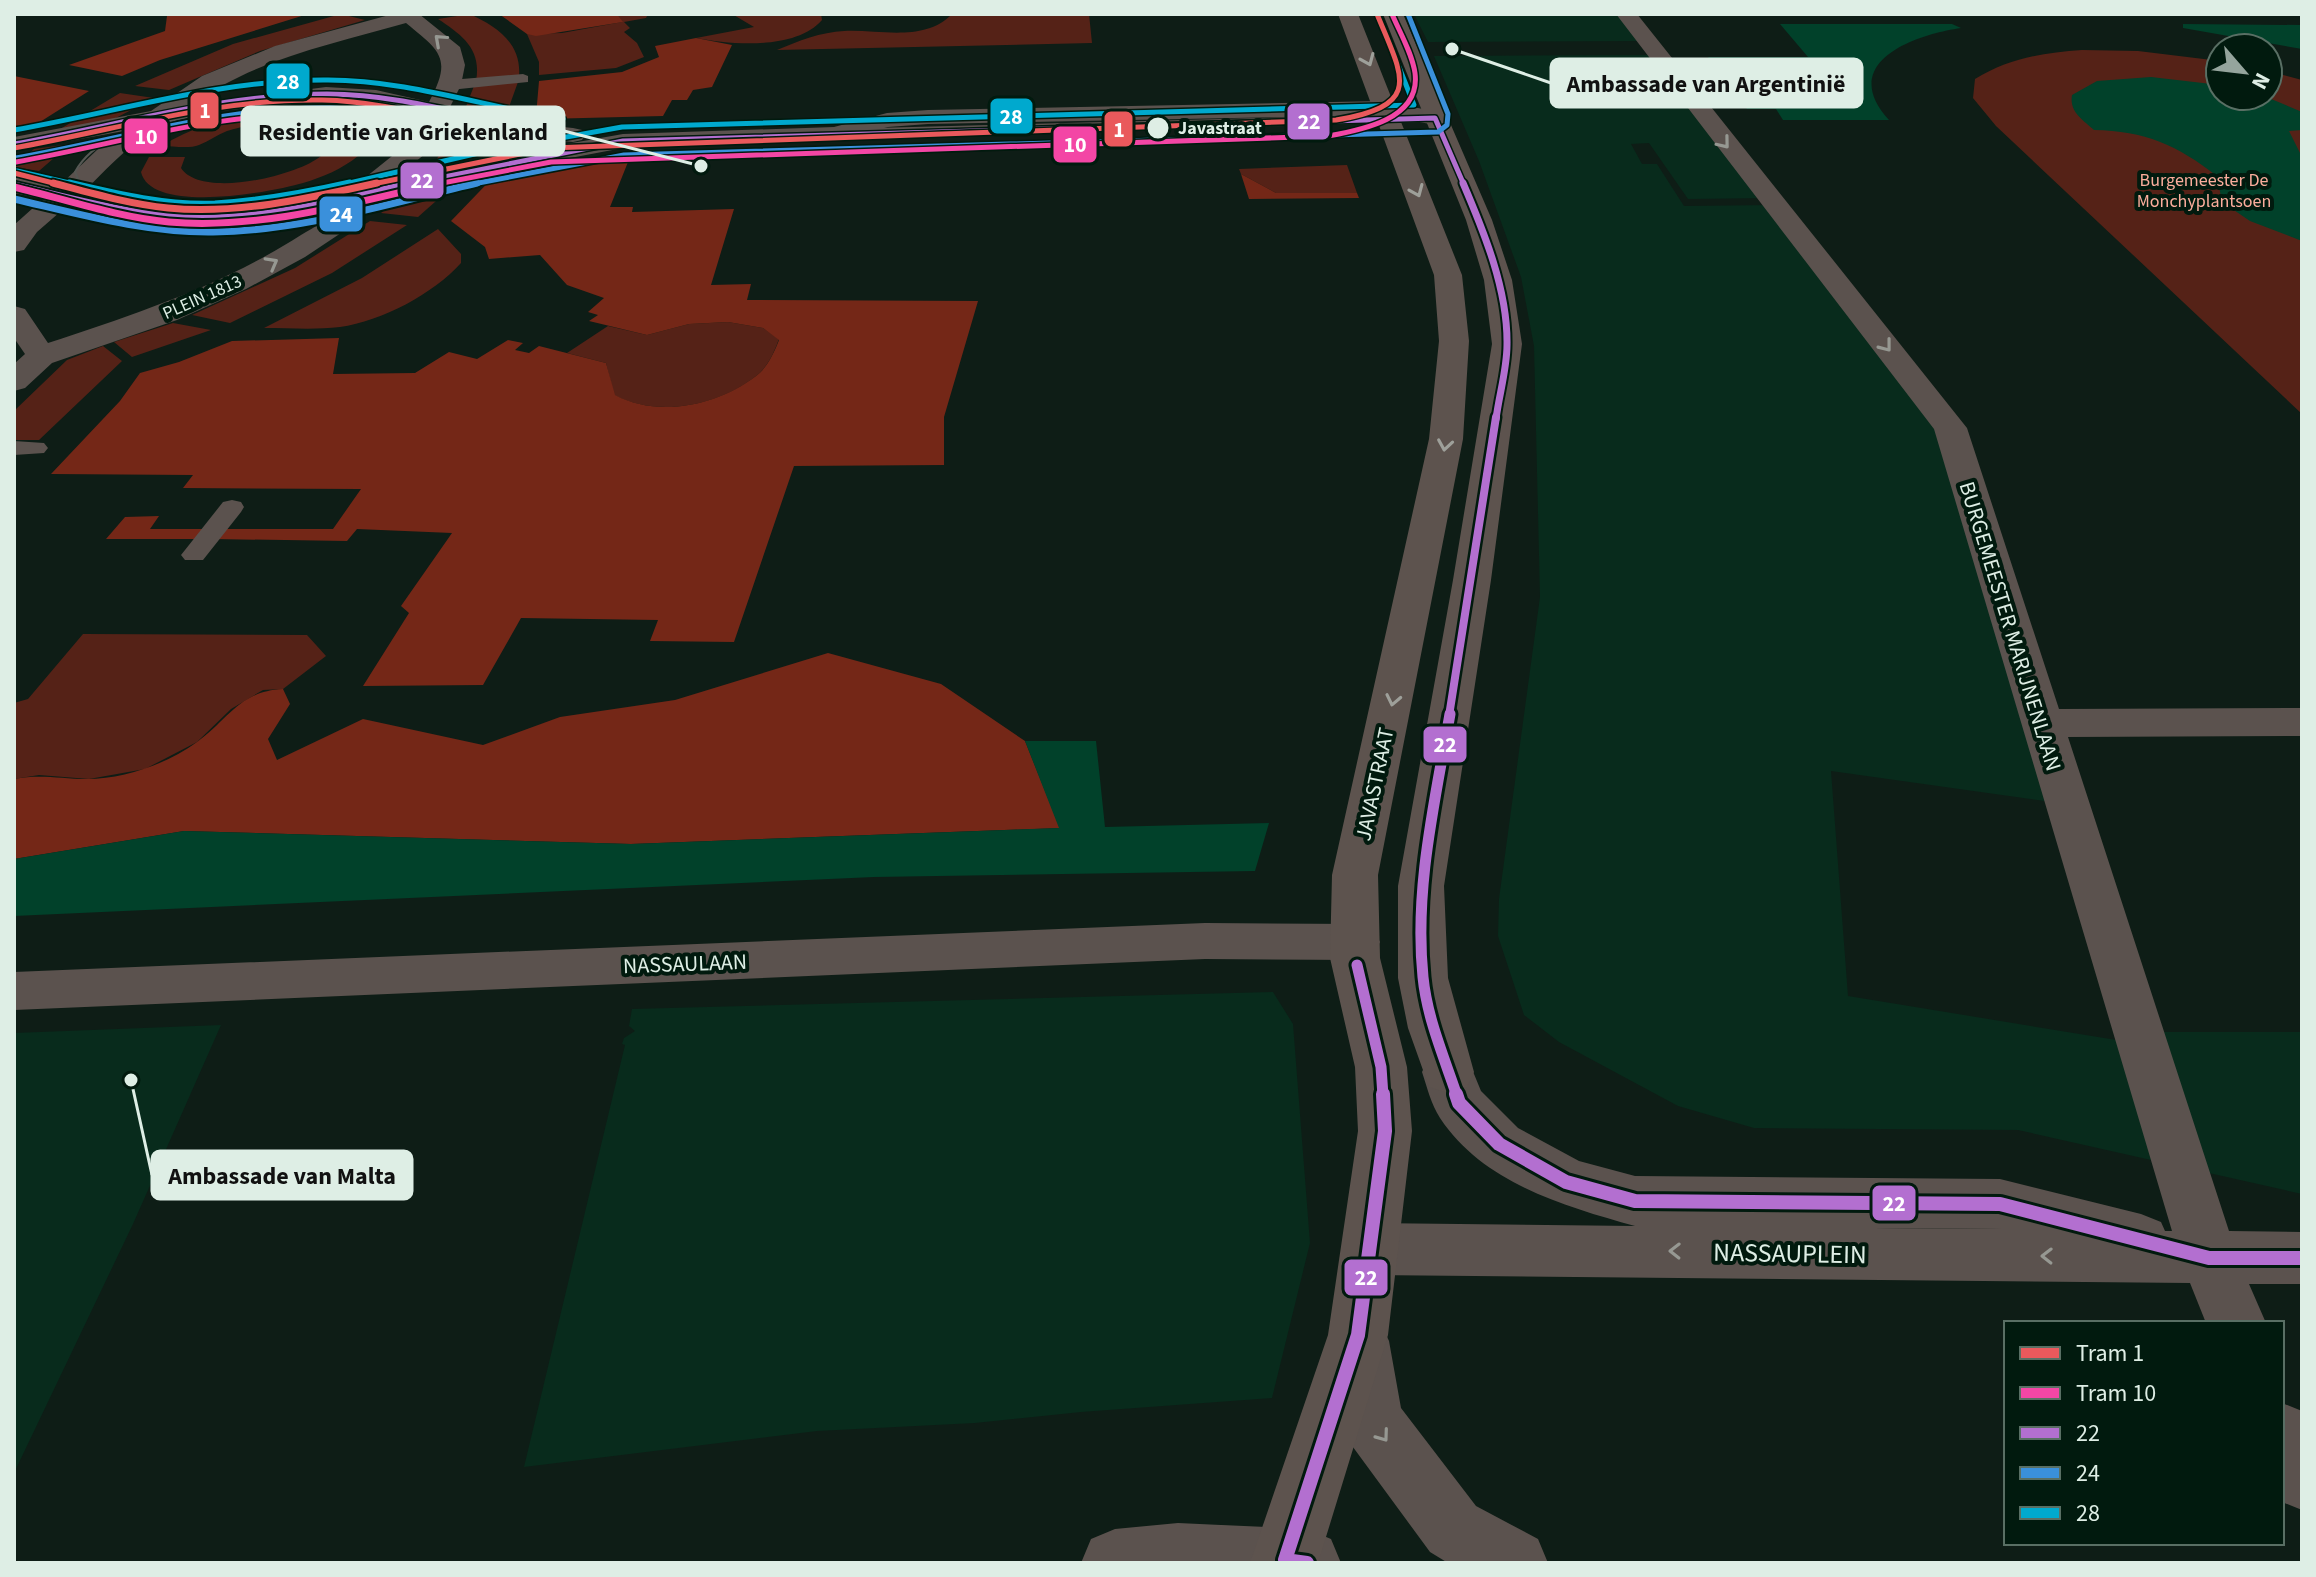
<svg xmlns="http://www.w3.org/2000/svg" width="2316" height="1577" font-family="'Source Sans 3',sans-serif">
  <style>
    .built { fill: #082b1c }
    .green { fill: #552217 }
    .forest { fill: #742717 }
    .water { fill: #01412a }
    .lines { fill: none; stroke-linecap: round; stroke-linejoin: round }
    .lane { fill: #5b524e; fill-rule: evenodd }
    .street { fill: #5b524e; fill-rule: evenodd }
    .secondary { fill: #5d534e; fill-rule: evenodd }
    .tram { stroke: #565854; stroke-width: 2 }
    .bus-1-far4-casing { stroke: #011a0e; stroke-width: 8 }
    .bus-1-far3-casing { stroke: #011a0e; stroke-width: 11 }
    .bus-1-far2-casing { stroke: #011a0e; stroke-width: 13 }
    .bus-1-far1-casing { stroke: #011a0e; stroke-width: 17 }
    .bus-1-casing { stroke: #011a0e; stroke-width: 20 }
    .bus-2-far1-casing { stroke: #011a0e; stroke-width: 8 }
    .bus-2-casing { stroke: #011a0e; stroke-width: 11 }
    .bus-3-far1-casing { stroke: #011a0e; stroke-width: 8 }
    .bus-3-casing { stroke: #011a0e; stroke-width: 11 }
    .bus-1-far4 { stroke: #b36fd0; stroke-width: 5 }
    .bus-1-far3 { stroke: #b36fd0; stroke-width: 7 }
    .bus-1-far2 { stroke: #b36fd0; stroke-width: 8 }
    .bus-1-far1 { stroke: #b36fd0; stroke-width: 11 }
    .bus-1 { stroke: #b36fd0; stroke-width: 14 }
    .bus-2-far1 { stroke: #3a90db; stroke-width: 5 }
    .bus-2 { stroke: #3a90db; stroke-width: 7 }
    .bus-3-far1 { stroke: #00a9ce; stroke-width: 5 }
    .bus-3 { stroke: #00a9ce; stroke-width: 7 }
    .tram-1-far1-casing { stroke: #011a0e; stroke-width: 8 }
    .tram-1-casing { stroke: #011a0e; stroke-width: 11 }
    .tram-2-far1-casing { stroke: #011a0e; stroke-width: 8 }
    .tram-2-casing { stroke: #011a0e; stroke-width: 11 }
    .tram-1-far1 { stroke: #e9595c; stroke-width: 5 }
    .tram-1 { stroke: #e9595c; stroke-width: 7 }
    .tram-2-far1 { stroke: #f346a5; stroke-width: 5 }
    .tram-2 { stroke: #f346a5; stroke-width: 7 }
    .oneway { stroke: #969892 }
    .oneway2 { stroke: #9ea09a }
    .stop-dot { fill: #deeee5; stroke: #011a0e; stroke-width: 3 }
    .labels { text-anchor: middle; stroke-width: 8; stroke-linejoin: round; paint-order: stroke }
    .far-stop-label { font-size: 18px; font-weight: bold; fill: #deeee5; stroke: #011a0e; text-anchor: start }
    .far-park-label { font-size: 18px; fill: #fbad9c; stroke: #011a0e }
    .far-street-label { font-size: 18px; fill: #deeee5; stroke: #011a0e }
    .street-label { font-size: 22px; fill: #deeee5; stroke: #011a0e }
    .near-street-label { font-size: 26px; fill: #deeee5; stroke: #011a0e }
    .leader { fill: none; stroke: #deeee5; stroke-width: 3 }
    .callout-dot { fill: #deeee5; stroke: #011a0e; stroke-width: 3 }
    .callout { fill: #deeee5; stroke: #deeee5; stroke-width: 3 }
    .callout-label { font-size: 24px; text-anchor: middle; font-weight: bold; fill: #111 }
    .line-badge { stroke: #011a0e; stroke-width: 3 }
    .badge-label { font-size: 22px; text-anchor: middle; font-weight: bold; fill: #fff }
  </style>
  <rect width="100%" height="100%" fill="#0e1d16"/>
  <path class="built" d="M1414 14H1626L1644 41 1428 42Z
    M1654 55 1770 198 1688 199 1649 143 1631 144 1642 164H1657L1684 206 1776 205 1949 428 2066 804 1831 771 1848 996 2141 1044 2139 1032H2302V1194L2018 1130 1754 1128 1678 1106 1559 1042 1524 1015 1498 936 1499 899 1540 597 1534 346 1521 277 1479 161 1434 56Z
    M1273 992 1293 1024 1310 1243 1272 1398 1081 1412 975 1423 817 1431 524 1467 625 1045 622 1044 624 1038 635 1031 629 1026 632 1009Z
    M221 1025 133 1224 14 1473V1033Z"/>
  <path class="green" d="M341 14 365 20 260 51 169 90 135 86 233 44Z
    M470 14C497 27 522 43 519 77L476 81C482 49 462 35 438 19Z
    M617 14H648L646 18 624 22 630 28 624 32 637 43 644 57 616 68 539 75V62L527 34 562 33 622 22Z
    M732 14H821L822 20C796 50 733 45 696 38L754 27Z
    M952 14H1089L1092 43 777 50C798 41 821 32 844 31 878 29 924 43 952 14Z
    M2082 50 2138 51 2220 61V96H2268V71L2302 80V414L1996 126 1973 98 1975 79C2009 58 2042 53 2082 50Z
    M518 82 505 118 465 109 474 86Z
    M120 93 154 98 112 120 57 131Z
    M291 109 346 113 370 125 372 131 368 144 332 145 335 135C318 111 252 123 227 131 217 135 209 141 199 145 189 149 173 146 162 146 200 121 246 113 291 109Z
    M456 130H459L494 136 484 152 436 160Z
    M70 144 39 171 14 167 34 149Z
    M321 156H358C342 169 323 177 303 183 273 192 151 215 141 172L149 157H185L181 168C201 199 297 176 321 156Z
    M1347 165 1357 193H1276L1241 174 1239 169Z
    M471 170 418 217 381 213 416 185Z
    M370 221 407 225 332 273 230 323 192 315 295 268Z
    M438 229 461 254V263C433 294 382 321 340 327 315 330 289 328 264 328L362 278Z
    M728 322 763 328 779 339C774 352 768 367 756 376 718 406 658 418 614 395L606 363 567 353 608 326 647 335 689 324Z
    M173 323 211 330 132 357 114 342Z
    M103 346 122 361 39 440H14V411L67 360Z
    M83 634 307 635 326 656 283 689 263 690 231 709 197 742 145 769 89 779 39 775 14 779V703L28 699Z"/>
  <path class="forest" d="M159 14H308L160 60 122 76 69 65 165 31 167 16Z
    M499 14H617L623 22 536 36 527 34Z
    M696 38 732 45 712 87 693 90 687 100H672L663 116 544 119 536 116 539 81 622 72 659 57 655 46Z
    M14 76 89 91 24 132 14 133Z
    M628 162 610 207H633L632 212 734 209 711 285 751 284 747 300 978 301 944 417V465L794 466 734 642 650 641 658 620 521 618 483 685 363 686 409 613 401 606 452 533 357 529 347 541 213 539 222 529H333L361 489 183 488 193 475 51 474 120 401 140 373 179 362 232 341 339 338 333 374 415 373 449 352 477 359 508 340 523 343 515 350 529 353 539 346 606 363 615 395C658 418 717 406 756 376 767 368 774 353 779 340L763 328 728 322 689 324 647 335 589 321 598 315 588 312 604 298 567 285 540 255 489 259 485 247 451 221 504 166Z
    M1241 174 1276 193H1357L1359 198 1249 199Z
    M159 516 150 529H208L199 539H106L125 517Z
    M828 653 941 684 1025 741 1060 828 631 844 184 831 14 859V779C41 774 60 779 87 779 124 779 167 764 197 742 228 720 239 691 283 689L290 704 268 739 277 760 363 719 483 745 560 717 675 700Z"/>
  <path class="water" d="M1780 24H1952L1961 28C1913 35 1837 63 1889 120H1783L1776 109H1747L1708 57H1808Z
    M2183 24 2302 25V49L2183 28Z
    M2151 77 2220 85V96H2264L2302 112V130L2289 131 2302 157V241L2250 221 2222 202 2217 176C2177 145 2145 131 2094 130 2083 120 2069 112 2072 95L2097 81Z
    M1025 741H1096L1105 827 1269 823 1255 871 874 877 14 916V859L184 831 631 844 1059 828Z"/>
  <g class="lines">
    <path class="lane" d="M523 74 528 76V82L450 90 442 85 450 80Z
      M1417 114 1423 116V122L835 139 827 134 835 129Z
      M14 441 44 443 48 448 44 453 14 455Z
      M232 500 241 502 244 507 241 512 203 560H185L181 555 185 550 223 502Z"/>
    <path class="street" d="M393 14H419L460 47 465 65 461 85 450 107 514 122 573 128 582 130 585 135 582 140 573 142 514 136 444 120 426 153 395 179 486 158 623 134 834 127 887 113 928 110 1383 101 1443 113 1447 118 1443 123 1435 125 1383 115 928 124 888 127 835 141 623 148 486 174 370 200 359 221 305 257 246 289 177 320 52 363 25 388 14 391V364L25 354 14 338V306L25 309 48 343C136 314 223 285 301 235 314 227 331 219 341 207 240 231 169 228 68 205L37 232 24 250 14 252V225L43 199 14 193V177L58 187 98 149 124 131 14 151V137L151 111 202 76 275 46ZM406 23C440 51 453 58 429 102L376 90 326 87 193 104C255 59 333 44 406 23ZM326 101 376 104 423 115 407 144 351 189 303 200 213 210 134 204 83 193C103 172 141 132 168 123 209 108 281 106 326 101Z
      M1616 14H1637L1967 428 2059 709 2302 708V736L2068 737 2229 1231 2302 1232V1284H2249L2266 1323H2206L2190 1283 1370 1275 1350 1267 1341 1249 1350 1231 1370 1223 1635 1226C1564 1206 1483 1183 1440 1118 1431 1104 1427 1087 1422 1072L1429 1057 1448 1051 1467 1057 1481 1091 1518 1128 1579 1161 1635 1176 2000 1179 2141 1214 2161 1222 2165 1231H2172L1934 429ZM1762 1227 2000 1229H2001Z
      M1205 923 1356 924 1373 929 1380 942 1373 955 1356 960 1205 959 14 1010V972Z
      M1359 1313 1380 1321 1389 1341 1401 1408 1476 1506 1538 1539 1548 1563H1448L1430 1552 1350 1443 1340 1421 1329 1341 1338 1321Z
      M2282 1403 2302 1411V1510L2282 1502Z
      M1178 1523 1307 1529 1331 1539 1341 1563H1081L1091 1539 1115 1529Z"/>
    <path class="secondary" d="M1338 14H1358L1462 275 1469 341 1463 439 1378 875 1380 958 1407 1067 1412 1131 1388 1335 1318 1563H1250L1328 1335 1358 1131 1355 1067 1330 958 1332 875 1429 439 1439 341 1434 275Z
      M1383 14H1403L1492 220 1512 280 1522 344 1491 580 1444 886 1448 978 1474 1072 1467 1087 1448 1093 1429 1087 1408 1028 1398 978V886L1453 580 1492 344 1484 280 1466 220Z"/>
    <path class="tram" d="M112 196 79 181 75 172C97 132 150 126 191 116"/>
    <g class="bus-1-far4-casing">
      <path id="bus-1-far4" d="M14 144C117 126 221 94 327 94 406 94 483 121 561 133
        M404 185 623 141 1435 118 1464 185"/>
    </g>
    <g class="bus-1-far3-casing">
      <path id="bus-1-far3" d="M1463 183C1484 232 1508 290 1507 345 1507 369 1499 395 1496 419
        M14 185C79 200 146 220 214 218 281 216 348 198 413 183"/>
    </g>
    <g class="bus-1-far2-casing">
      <path id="bus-1-far2" d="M1449 716 1496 417"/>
    </g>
    <g class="bus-1-far1-casing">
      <path id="bus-1-far1" d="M1450 714C1435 801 1414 889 1423 977 1427 1018 1444 1057 1457 1096
        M1357 965 1381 1067 1383 1096"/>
    </g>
    <g class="bus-1-casing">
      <path id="bus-1" d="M1456 1094 1459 1103 1499 1144 1566 1182 1635 1201 2000 1204 2209 1258H2302
        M1307 1563 1285 1560 1358 1335 1385 1131 1383 1094"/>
    </g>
    <g class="bus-2-far1-casing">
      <path id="bus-2-far1" d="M16 158C120 140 224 106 330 108 407 109 483 135 559 147
        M468 185 624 155 1438 132 1447 125 1448 114 1408 14"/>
    </g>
    <g class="bus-2-casing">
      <path id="bus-2" d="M14 199C79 214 145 233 213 232 302 231 391 203 477 183"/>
    </g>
    <g class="bus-3-far1-casing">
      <path id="bus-3-far1" d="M14 130C118 112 222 79 328 80 407 80 485 107 563 119
        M17 171 78 185
        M341 185 483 152 622 127 1414 105 1380 19"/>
    </g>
    <g class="bus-3-casing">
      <path id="bus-3" d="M69 183C116 194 166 206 215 204 261 201 306 193 350 183"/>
    </g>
    <use href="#bus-1-far4" class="bus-1-far4"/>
    <use href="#bus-1-far3" class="bus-1-far3"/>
    <use href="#bus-1-far2" class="bus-1-far2"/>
    <use href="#bus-1-far1" class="bus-1-far1"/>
    <use href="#bus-1" class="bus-1"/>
    <use href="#bus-2-far1" class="bus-2-far1"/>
    <use href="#bus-2" class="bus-2"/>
    <use href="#bus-3-far1" class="bus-3-far1"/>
    <use href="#bus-3" class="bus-3"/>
    <g class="tram-1-far1-casing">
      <path id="tram-1-far1" d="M14 148C116 130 218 98 322 100 388 101 451 123 515 134
        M14 173 61 185
        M368 185 550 148 1336 120C1424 105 1403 78 1377 14"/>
    </g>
    <g class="tram-1-casing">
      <path id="tram-1" d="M53 183C91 193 129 204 168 208 237 215 310 198 377 183"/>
    </g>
    <g class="tram-2-far1-casing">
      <path id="tram-2-far1" d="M16 162C117 144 218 112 322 114 387 115 449 137 513 148
        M432 185 551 162 1328 136C1362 130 1421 119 1415 73 1412 53 1400 33 1392 14"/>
    </g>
    <g class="tram-2-casing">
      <path id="tram-2" d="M14 187C65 199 116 217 169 222 260 230 353 203 440 183"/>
    </g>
    <use href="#tram-1-far1" class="tram-1-far1"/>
    <use href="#tram-1" class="tram-1"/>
    <use href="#tram-2-far1" class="tram-2-far1"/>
    <use href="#tram-2" class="tram-2"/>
  </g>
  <defs><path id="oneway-chevron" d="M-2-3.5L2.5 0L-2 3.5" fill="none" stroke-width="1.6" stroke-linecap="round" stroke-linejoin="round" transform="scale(2)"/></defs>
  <g class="oneway">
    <use href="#oneway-chevron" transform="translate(440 40) rotate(-138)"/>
    <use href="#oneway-chevron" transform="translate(1724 143) rotate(51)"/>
    <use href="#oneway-chevron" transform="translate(272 263) rotate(-29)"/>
    <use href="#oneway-chevron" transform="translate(1886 346) rotate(52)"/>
    <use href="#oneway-chevron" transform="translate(1675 1251) rotate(-179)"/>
    <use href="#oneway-chevron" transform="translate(2047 1256) rotate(-179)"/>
    <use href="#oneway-chevron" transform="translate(1383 1436) rotate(54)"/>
  </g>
  <g class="oneway2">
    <use href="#oneway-chevron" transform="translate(1368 60) rotate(67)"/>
    <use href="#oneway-chevron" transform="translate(1417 191) rotate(67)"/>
    <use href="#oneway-chevron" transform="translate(1445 445) rotate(99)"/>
    <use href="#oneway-chevron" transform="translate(1393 700) rotate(102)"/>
  </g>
  <circle class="stop-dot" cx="1158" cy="128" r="12"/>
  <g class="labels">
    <g class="far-stop-label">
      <text x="1178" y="134">Javastraat</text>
    </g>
    <g class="far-park-label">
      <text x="2204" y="186">Burgemeester De<tspan x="2204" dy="21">Monchyplantsoen</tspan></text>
    </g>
    <g class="far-street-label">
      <text transform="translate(202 297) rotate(-24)" y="6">PLEIN 1813</text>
    </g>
    <g class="street-label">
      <text transform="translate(2011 626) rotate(73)" y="8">BURGEMEESTER MARIJNENLAAN</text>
      <text transform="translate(1374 784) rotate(-78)" y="8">JAVASTRAAT</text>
      <text transform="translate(685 963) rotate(-2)" y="8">NASSAULAAN</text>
    </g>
    <g class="near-street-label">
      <text transform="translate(1790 1253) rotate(1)" y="9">NASSAUPLEIN</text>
    </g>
  </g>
  <path class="leader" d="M1452 49L1551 83M701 166L564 131M131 1080L152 1175"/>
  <g class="callout-dot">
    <circle cx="1452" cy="49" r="8"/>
    <circle cx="701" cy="166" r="8"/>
    <circle cx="131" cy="1080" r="8"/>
  </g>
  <g class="callout">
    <rect x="1551" y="59" width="311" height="48" rx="8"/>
    <rect x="242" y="107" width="322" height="48" rx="8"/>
    <rect x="152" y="1151" width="260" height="48" rx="8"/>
  </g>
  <g class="callout-label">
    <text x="1706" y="92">Ambassade van Argentinië</text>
    <text x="403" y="140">Residentie van Griekenland</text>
    <text x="282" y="1184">Ambassade van Malta</text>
  </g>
  <g class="line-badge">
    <rect x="265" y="62" width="46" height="38" rx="8" fill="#00a9ce"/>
    <rect x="189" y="91" width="31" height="39" rx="8" fill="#e9595c"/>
    <rect x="989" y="97" width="45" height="38" rx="8" fill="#00a9ce"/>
    <rect x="1286" y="102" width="45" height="39" rx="8" fill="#b36fd0"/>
    <rect x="1103" y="110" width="31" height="38" rx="8" fill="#e9595c"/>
    <rect x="123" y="117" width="46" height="38" rx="8" fill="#f346a5"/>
    <rect x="1052" y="125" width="46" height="39" rx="8" fill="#f346a5"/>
    <rect x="399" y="161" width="46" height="39" rx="8" fill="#b36fd0"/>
    <rect x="318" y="195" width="46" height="38" rx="8" fill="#3a90db"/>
    <rect x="1422" y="725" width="46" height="39" rx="8" fill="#b36fd0"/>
    <rect x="1871" y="1184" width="46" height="38" rx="8" fill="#b36fd0"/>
    <rect x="1343" y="1258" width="46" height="39" rx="8" fill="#b36fd0"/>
  </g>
  <g class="badge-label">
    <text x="288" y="89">28</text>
    <text x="205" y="118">1</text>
    <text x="1011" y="124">28</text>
    <text x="1309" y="129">22</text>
    <text x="1119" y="137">1</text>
    <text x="146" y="144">10</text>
    <text x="1075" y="152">10</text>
    <text x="422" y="188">22</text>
    <text x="341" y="222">24</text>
    <text x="1445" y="752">22</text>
    <text x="1894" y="1211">22</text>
    <text x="1366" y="1285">22</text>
  </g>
  <rect width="2316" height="1577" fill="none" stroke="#deeee5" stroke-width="32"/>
  <rect x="2004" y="1321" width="280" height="224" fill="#011a0e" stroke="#596f64" stroke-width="2"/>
  <rect x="2020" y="1347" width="40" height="12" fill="#e9595c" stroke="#596f64" stroke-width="2"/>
  <text x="2076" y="1361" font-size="24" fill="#deeee5">Tram 1</text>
  <rect x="2020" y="1387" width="40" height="12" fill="#f346a5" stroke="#596f64" stroke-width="2"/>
  <text x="2076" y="1401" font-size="24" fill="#deeee5">Tram 10</text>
  <rect x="2020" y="1427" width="40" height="12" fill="#b36fd0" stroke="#596f64" stroke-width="2"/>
  <text x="2076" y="1441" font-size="24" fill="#deeee5">22</text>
  <rect x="2020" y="1467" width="40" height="12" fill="#3a90db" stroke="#596f64" stroke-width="2"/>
  <text x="2076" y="1481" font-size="24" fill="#deeee5">24</text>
  <rect x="2020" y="1507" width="40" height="12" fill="#00a9ce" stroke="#596f64" stroke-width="2"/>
  <text x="2076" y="1521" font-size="24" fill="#deeee5">28</text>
  <g transform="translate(2244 72) rotate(118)"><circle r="38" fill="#011a0e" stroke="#596f64" stroke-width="2"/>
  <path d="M0-6L14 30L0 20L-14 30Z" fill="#95a59d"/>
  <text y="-12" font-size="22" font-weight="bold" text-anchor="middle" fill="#deeee5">N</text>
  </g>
</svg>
